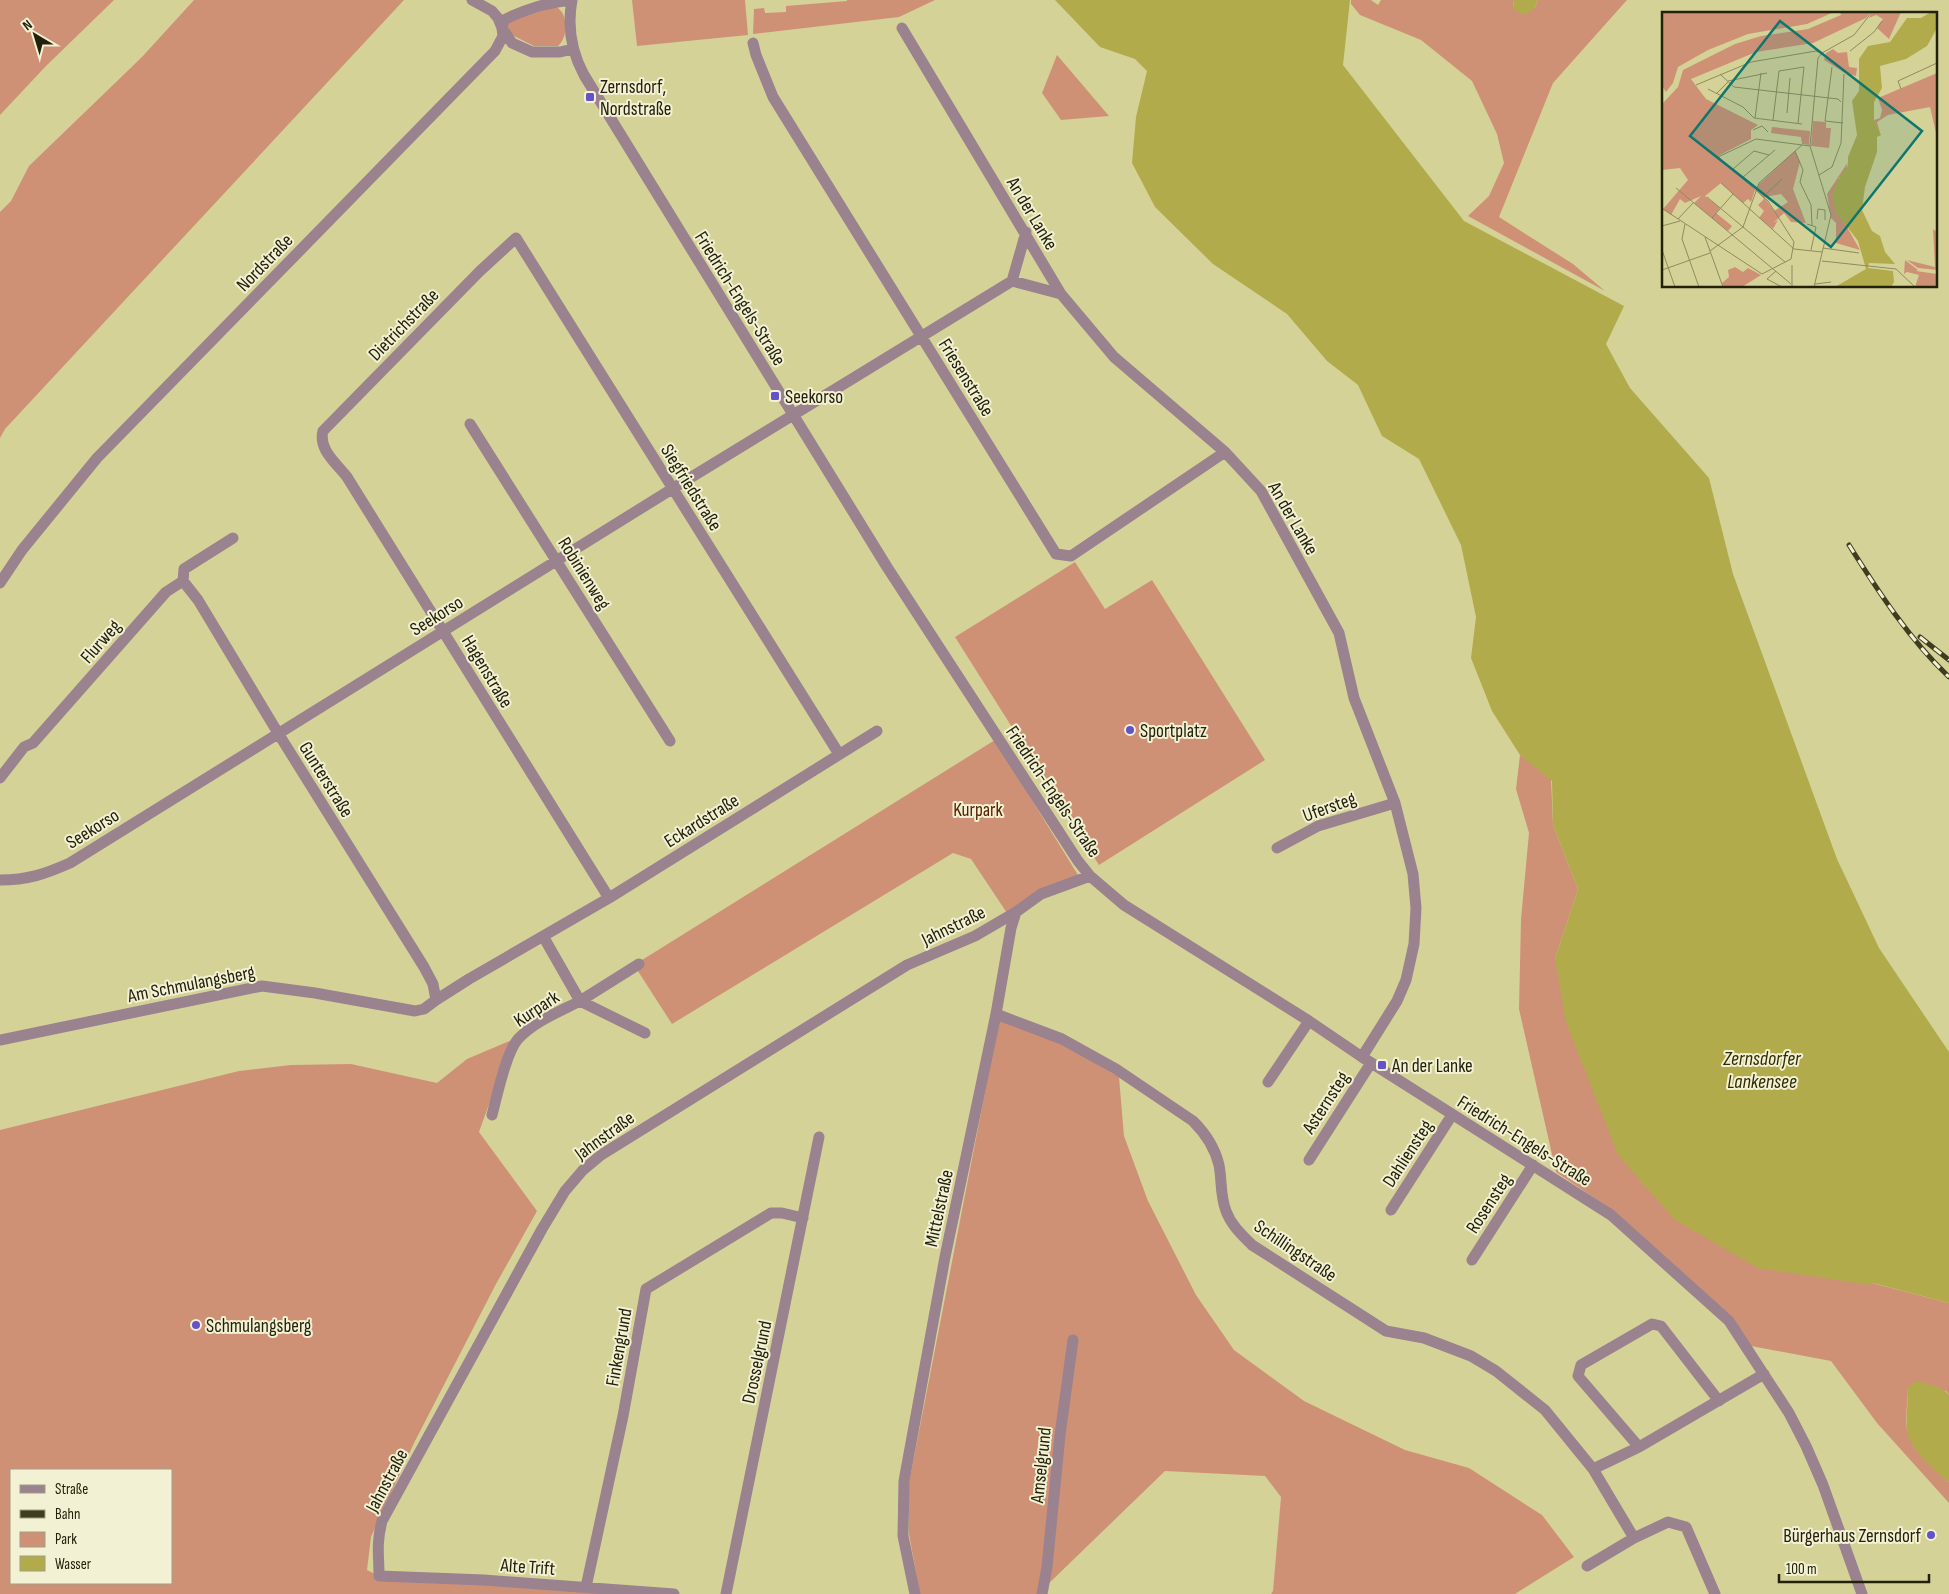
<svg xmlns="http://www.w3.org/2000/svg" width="1949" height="1594" font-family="'Sofia Sans Condensed',sans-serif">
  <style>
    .green { fill: #cf9176; fill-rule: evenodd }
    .water { fill: #b2ab4b }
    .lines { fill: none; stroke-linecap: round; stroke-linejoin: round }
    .street { stroke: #9a828f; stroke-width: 11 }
    .rail-casing { stroke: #3f3d20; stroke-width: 5 }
    .rail { stroke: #f2f1d4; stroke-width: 3; stroke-dasharray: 9; stroke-linecap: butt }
    .poi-dot { fill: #6452cb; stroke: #f2f1d4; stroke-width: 2 }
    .labels { text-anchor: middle; stroke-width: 4; stroke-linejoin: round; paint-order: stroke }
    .poi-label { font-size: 19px; fill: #23210a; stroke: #f2f1d4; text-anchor: start }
    .street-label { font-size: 19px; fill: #23210a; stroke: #f2f1d4 }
    .park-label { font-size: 19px; fill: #562002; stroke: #f2f1d4 }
    .water-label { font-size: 20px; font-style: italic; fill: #2f2b01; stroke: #f2f1d4 }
    .inset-road { fill: none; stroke: #8e8b5f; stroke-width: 1 }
    .view { fill: #0f766e; fill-opacity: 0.15; stroke: #0f766e; stroke-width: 2.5 }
    .inset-edge { fill: none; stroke: #23210a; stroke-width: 2.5 }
  </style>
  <rect width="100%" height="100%" fill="#d5d298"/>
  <path class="green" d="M0 0H114L45 67 0 115Z
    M194 0H404L5 429 0 438V212L11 201 29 166 142 57Z
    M632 0H745L748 35 637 46Z
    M847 0H935L899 17 753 34 754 9 764 8 765 13 786 12V6L847 1Z
    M1351 0H1371L1378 5 1381 0H1513L1514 9 1535 8 1538 0H1627L1553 83 1499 217 1573 264 1605 291 1468 216 1489 196 1504 163 1497 134 1472 81 1421 40 1360 15 1351 4Z
    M556 7C569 13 568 38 558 46H534L510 34 507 23 512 20Z
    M1057 55 1109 116 1061 120 1042 93Z
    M1075 562 1105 609 1152 580 1265 760 1099 865 955 637Z
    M995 740 1078 875 1007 913 971 859 953 853 672 1024 634 965Z
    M1520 755 1551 777 1553 825 1578 889 1555 959 1872 1283 1949 1303V1395L1946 1391 1908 1387C1908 1401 1905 1416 1907 1430 1909 1440 1940 1476 1949 1482V1503L1877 1423 1831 1361 1751 1346 1612 1210 1556 1172 1519 1009 1521 919 1529 833 1516 789Z
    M999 1020 1061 1043 1119 1077 1124 1136 1148 1201 1196 1295 1234 1350 1304 1401 1405 1450 1469 1468 1542 1515 1574 1557 1515 1594H1271L1273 1591 1281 1497 1265 1476 1165 1471 1043 1589 1042 1594H920L909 1534V1483Z
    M512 1040 479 1132 537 1211 496 1284 414 1443 371 1537 367 1570 379 1576 661 1594H0V1130L239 1071 291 1065 351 1064 437 1083 467 1059ZM11 1470H171V1583H11Z"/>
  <path class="water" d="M1055 0H1350L1343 65 1464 221 1624 306 1606 344 1630 388 1709 478 1733 574 1837 859 1879 948 1949 1052V1303L1873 1283 1869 1285 1758 1268 1675 1220 1618 1155 1566 1022 1555 959 1578 889 1553 825 1552 781 1520 755 1492 711 1471 658 1476 617 1461 545 1419 459 1382 436 1358 385 1327 361 1287 314 1213 264 1155 207 1132 163 1136 117 1147 71 1135 59 1100 47Z
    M1513 0H1538L1535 8 1524 15 1514 9Z
    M1915 1381C1926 1384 1941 1385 1949 1395V1482C1936 1473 1909 1448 1907 1430 1906 1416 1908 1401 1908 1387Z"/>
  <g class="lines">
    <path class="street" d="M472 0 492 11 498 18 502 28 512 43 532 52H560L573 49
      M572 0C567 27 571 51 584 75L887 567 1078 861 1090 876 1124 905 1309 1021 1362 1057 1611 1215 1729 1321 1789 1413 1806 1446 1823 1485 1862 1594
      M902 28 1061 294 1114 357 1225 452 1261 491 1339 633 1354 698 1395 803 1413 874 1416 908 1414 944 1406 980 1397 1001 1362 1057
      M753 43 756 55 773 97 1056 554 1071 556 1225 452
      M1012 281 1026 232
      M470 424 670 741
      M183 581 198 600 278 733 424 967 433 984 436 1000
      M0 583 22 550 97 458 495 51 503 36 502 28 504 20C521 11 553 0 572 1
      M0 778 24 747 33 743 166 592 183 581 184 569 233 538
      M1277 848 1318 826 1395 803
      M0 880C28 880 45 874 70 863L672 489 1012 281 1061 294
      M609 898 347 477C336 463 318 449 323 431L480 271 516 238 839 754
      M543 936 580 1001 639 964
      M996 1014 1062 1039 1116 1069 1193 1121C1205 1133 1215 1148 1219 1165 1222 1180 1220 1196 1226 1211 1231 1225 1242 1235 1252 1245L1386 1331 1424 1338 1471 1356 1496 1371 1545 1410 1593 1469 1634 1538
      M0 1040 262 986 315 993 415 1011 424 1009 436 1000 469 979 609 898 877 731
      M1268 1082 1309 1021
      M492 1115C497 1096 506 1053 518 1039 535 1021 559 1012 580 1001L645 1033
      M1309 1160 1371 1063
      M1391 1210 1452 1115
      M1472 1260 1533 1165
      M1639 1447 1578 1376 1581 1365 1652 1324 1661 1326 1719 1401
      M1593 1469 1639 1447 1764 1374
      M1587 1566 1634 1538 1668 1522 1686 1527 1715 1594
      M586 1587 623 1416 646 1289 771 1213H782L803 1218
      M674 1594 484 1580 379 1576C379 1553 376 1545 382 1521L542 1229 565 1191 583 1170 601 1155 907 965 975 936 1016 912 1041 894 1090 876
      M726 1594 819 1137
      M915 1594 903 1536 904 1481 945 1257 996 1014 1011 928 1016 912
      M1042 1594 1047 1567 1060 1435 1073 1340"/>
    <g class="rail-casing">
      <path id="rail" d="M1849 545C1878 591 1909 639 1949 677
        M1920 637 1949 660"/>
    </g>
    <use href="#rail" class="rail"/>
  </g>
  <g class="poi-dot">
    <rect x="585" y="92" width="10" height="10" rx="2.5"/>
    <rect x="770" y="391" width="10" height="10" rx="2.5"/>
    <circle cx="1130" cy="730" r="5"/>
    <rect x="1377" y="1060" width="10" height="10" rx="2.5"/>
    <circle cx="196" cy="1325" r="5"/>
    <circle cx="1931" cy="1535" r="5"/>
  </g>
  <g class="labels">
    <g class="poi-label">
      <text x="600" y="93">Zernsdorf,<tspan x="600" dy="22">Nordstraße</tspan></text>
      <text x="785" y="403">Seekorso</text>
      <text x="1140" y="737">Sportplatz</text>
      <text x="1392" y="1072">An der Lanke</text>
      <text x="206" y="1332">Schmulangsberg</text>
      <text x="1921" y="1542" text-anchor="end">Bürgerhaus Zernsdorf</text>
    </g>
    <g class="street-label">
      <text transform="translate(1033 213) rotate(59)" y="7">An der Lanke</text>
      <text transform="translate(264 262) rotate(-46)" y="7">Nordstraße</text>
      <text transform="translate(741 298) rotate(58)" y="7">Friedrich-Engels-Straße</text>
      <text transform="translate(403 324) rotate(-46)" y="7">Dietrichstraße</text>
      <text transform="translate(967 377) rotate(58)" y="7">Friesenstraße</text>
      <text transform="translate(692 487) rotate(58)" y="7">Siegfriedstraße</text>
      <text transform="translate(1294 518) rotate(60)" y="7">An der Lanke</text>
      <text transform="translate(585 573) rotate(58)" y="7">Robinienweg</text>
      <text transform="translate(436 615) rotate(-32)" y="7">Seekorso</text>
      <text transform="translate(100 641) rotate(-49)" y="7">Flurweg</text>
      <text transform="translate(488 671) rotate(59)" y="7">Hagenstraße</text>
      <text transform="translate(327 779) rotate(58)" y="7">Gunterstraße</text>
      <text transform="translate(1054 791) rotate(56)" y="7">Friedrich-Engels-Straße</text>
      <text transform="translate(1329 806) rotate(-20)" y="7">Ufersteg</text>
      <text transform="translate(701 820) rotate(-32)" y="7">Eckardstraße</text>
      <text transform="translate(92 828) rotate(-32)" y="7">Seekorso</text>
      <text transform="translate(953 925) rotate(-26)" y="7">Jahnstraße</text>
      <text transform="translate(191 983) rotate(-11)" y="7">Am Schmulangsberg</text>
      <text transform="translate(536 1008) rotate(-33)" y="7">Kurpark</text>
      <text transform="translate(1325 1102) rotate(-57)" y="7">Asternsteg</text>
      <text transform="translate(604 1135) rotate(-36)" y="7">Jahnstraße</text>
      <text transform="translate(1525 1140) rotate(32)" y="7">Friedrich-Engels-Straße</text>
      <text transform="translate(1407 1153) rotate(-57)" y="7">Dahliensteg</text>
      <text transform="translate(1488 1203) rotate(-57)" y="7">Rosensteg</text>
      <text transform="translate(938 1208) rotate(-78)" y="7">Mittelstraße</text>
      <text transform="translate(1296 1250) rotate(34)" y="7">Schillingstraße</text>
      <text transform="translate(618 1347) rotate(-80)" y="7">Finkengrund</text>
      <text transform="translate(756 1362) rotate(-78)" y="7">Drosselgrund</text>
      <text transform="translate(1040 1465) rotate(-84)" y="7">Amselgrund</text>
      <text transform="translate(386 1480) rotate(-62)" y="7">Jahnstraße</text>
      <text transform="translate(528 1566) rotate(4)" y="7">Alte Trift</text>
    </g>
    <g class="park-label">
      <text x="978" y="816">Kurpark</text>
    </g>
    <g class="water-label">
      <text x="1762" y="1065">Zernsdorfer<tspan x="1762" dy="23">Lankensee</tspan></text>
    </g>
  </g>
  <g transform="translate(1662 12)">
    <rect width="275" height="275" fill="#d5d298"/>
    <path d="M4 0H172L145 12 86 22 46 38 16 55 11 71 4 80 0 74V2ZM178 0H209L204 6 151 31 94 40 29 67 44 87 96 113 89 118V127L56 144 93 178 89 190 86 187 81 191 59 171 43 184 58 196 54 201 70 214 66 219 32 191 39 184 23 191 18 187 9 203 1 197 26 168 18 156 0 158V92L16 75 21 58 73 32 99 24 146 17 179 3ZM210 0H239L227 27 215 16 221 7 214 3 207 6ZM171 37 176 41 185 40 187 55 195 56 194 64 183 61 162 48 164 41ZM275 61V125L268 95 226 103 215 110 218 121 212 108 218 106 220 98 216 86ZM151 109 164 110V116H169L167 136 149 134ZM110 115 148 119 147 133 140 132 139 125 109 121ZM133 139 138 150 131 177 144 211 129 210 122 201 111 211 116 208 111 217 97 206 102 199 96 193 102 187 94 178 97 172ZM119 182 126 190 112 199 102 185ZM186 150 182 163 177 166 181 208 198 238 174 231V211L169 206 165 182ZM271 217 275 220V258L256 256 245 248 273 255ZM243 248 256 258 254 259 275 262V275H253L257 263 245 260 242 262ZM73 255 81 260 86 256 99 263 80 275H61L60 271 67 265 66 258Z" fill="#cf9176" fill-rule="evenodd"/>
    <path d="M269 0H275V16L265 34 244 47 218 54 220 76 212 90V108L219 123 215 125V140L203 175 200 198 210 219 218 224 223 240 233 252 207 251 206 256 231 259 232 270 229 275H173L204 257 196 229 174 200 170 184 174 172 186 153V145L195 123 190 89 197 79V47L206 34 228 30 245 6H259Z" fill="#b2ab4b"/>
    <path class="inset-road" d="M188 39 212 20 220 9M170 55 163 109 181 111M58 62 72 75 176 87 179 90M66 69 105 61M34 73 89 50 154 39 160 41M46 77 81 95 92 106 140 112M239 77 236 69 275 51M54 82 66 70M125 101 128 66M93 106 99 61M111 108 117 59 142 55 136 111M91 118 100 114 106 120M133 139 141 158 138 170 149 193 150 213M71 157 92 139 107 143M157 163 170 155 179 131 182 62M80 166 113 138M59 171 132 237M14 176 129 272M45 185 123 250M101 185 120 167M1 197 100 262 129 247 132 230 106 189 56 145 94 127 148 134M50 206 71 182M16 207 31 191M155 207 156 197 163 198V208M23 212 20 227 37 275M145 212 154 215 149 238M0 214 18 209M43 225 61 275M161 236 197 241M132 237 160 240M0 238 13 275M48 239 81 215 97 171 140 133M160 249 234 257 253 275M0 258 48 241M114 259 105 267 120 275M153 272 169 270M130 275V253M152 275 169 203 148 134 156 46 160 41 192 23 210 0"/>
    <path class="view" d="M118 9 260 119 169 235 28 124Z"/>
    <rect width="275" height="275" class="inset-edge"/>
  </g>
  <rect x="10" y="1469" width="162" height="115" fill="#f2f1d4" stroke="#9f9e83"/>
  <rect x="20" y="1485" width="25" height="8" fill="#9a828f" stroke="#9f9e83"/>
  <text x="55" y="1494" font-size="15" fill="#23210a">Straße</text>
  <rect x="20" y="1510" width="25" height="8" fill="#3f3d20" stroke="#9f9e83"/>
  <text x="55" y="1519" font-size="15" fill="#23210a">Bahn</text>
  <rect x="20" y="1532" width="25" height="15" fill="#cf9176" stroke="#9f9e83"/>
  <text x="55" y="1544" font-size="15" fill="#23210a">Park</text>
  <rect x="20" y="1556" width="25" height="15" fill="#b2ab4b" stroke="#9f9e83"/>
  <text x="55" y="1569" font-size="15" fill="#23210a">Wasser</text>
  <g transform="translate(35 35) rotate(322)" stroke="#f2f1d4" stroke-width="4" paint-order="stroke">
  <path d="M0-4L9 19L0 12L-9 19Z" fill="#23210a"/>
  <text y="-8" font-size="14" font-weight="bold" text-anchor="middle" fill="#23210a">N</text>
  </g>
  <path d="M1779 1574v8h150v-8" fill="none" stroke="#23210a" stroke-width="2.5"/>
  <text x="1786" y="1574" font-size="15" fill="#23210a" stroke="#f2f1d4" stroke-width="4" paint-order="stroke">100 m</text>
</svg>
